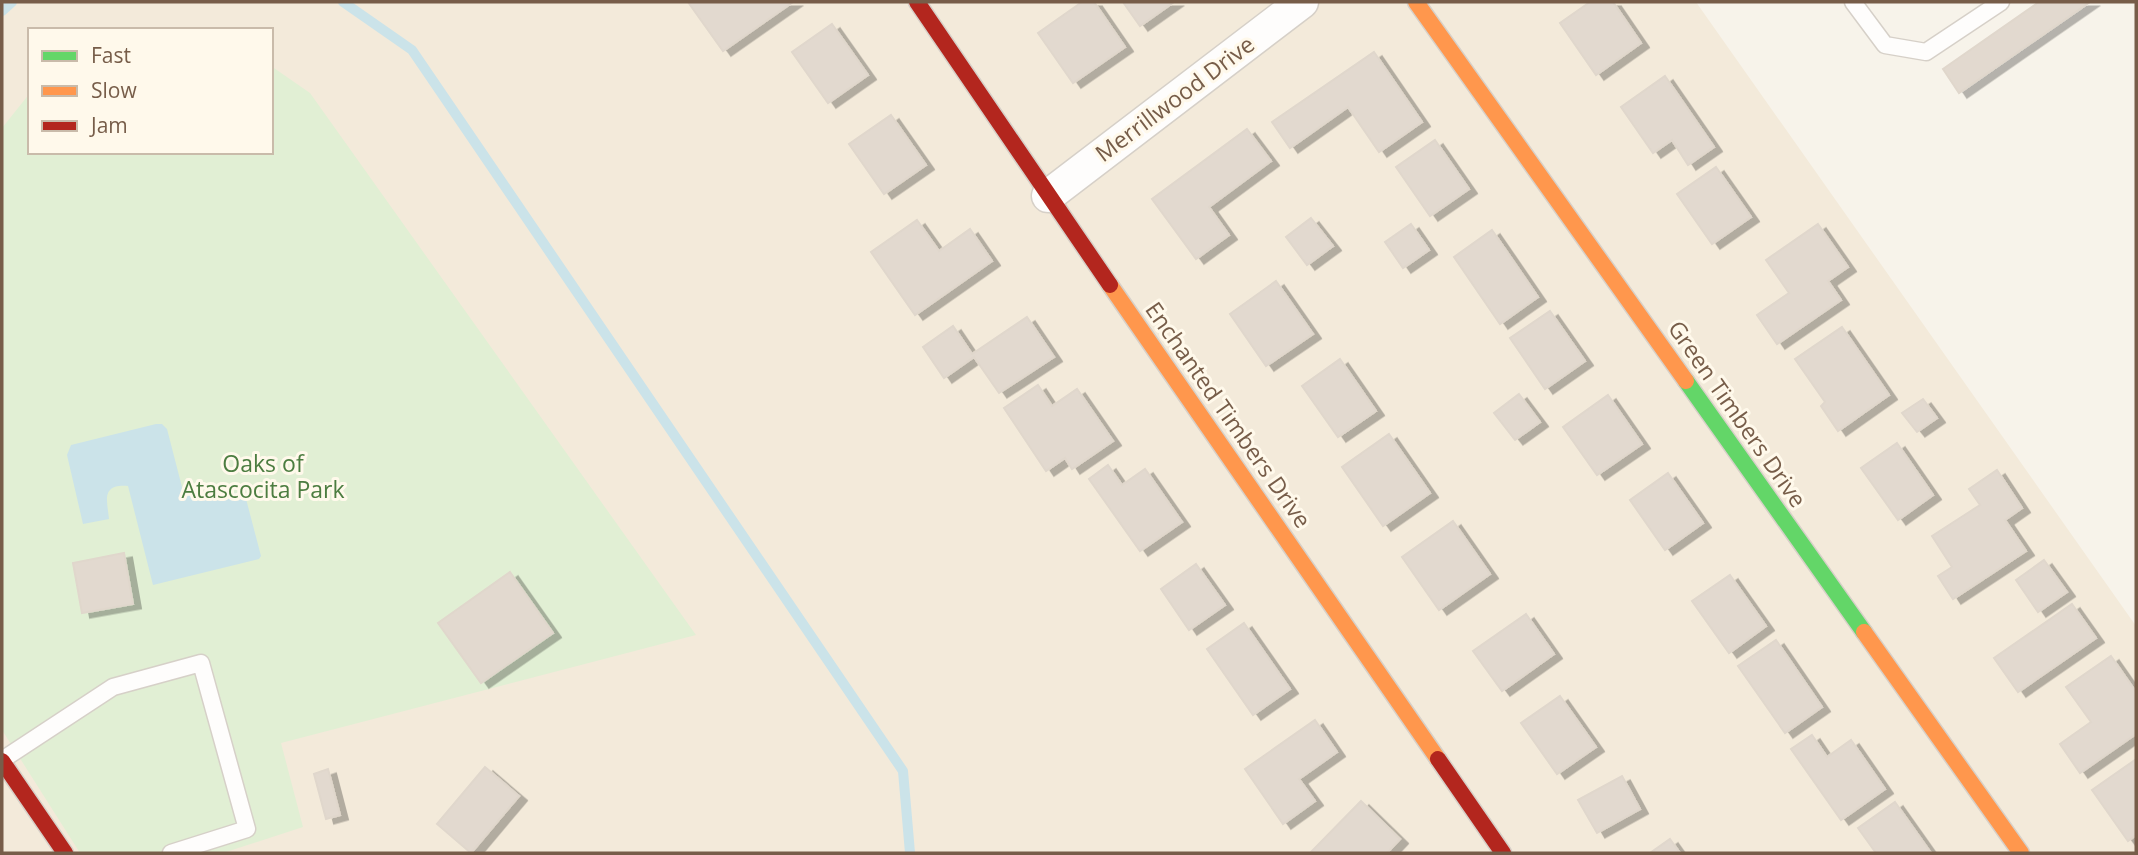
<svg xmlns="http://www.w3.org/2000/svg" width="2138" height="855" font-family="'Open Sans',sans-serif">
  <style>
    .residential { fill: #f3eada; fill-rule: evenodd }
    .green { fill: #e1efd4 }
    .water { fill: #cbe3e9 }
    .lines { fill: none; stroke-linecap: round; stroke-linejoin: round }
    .stream { stroke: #cbe3e9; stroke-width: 10 }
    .building { fill: #e2d9cf; stroke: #e0d7cc; stroke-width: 2; filter: url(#shadow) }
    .lane-casing { stroke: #d6d0c8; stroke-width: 19 }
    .street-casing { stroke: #d6d0c8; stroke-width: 35 }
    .fast-casing { stroke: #d7d0c8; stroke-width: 19 }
    .slow-casing { stroke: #d7d0c8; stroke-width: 19 }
    .jam-casing { stroke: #d7d0c8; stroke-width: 19 }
    .lane { stroke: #fefdfc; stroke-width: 16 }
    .street { stroke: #fefdfc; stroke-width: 32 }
    .fast { stroke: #63d668; stroke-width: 16 }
    .slow { stroke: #ff974d; stroke-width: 16 }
    .jam { stroke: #b3261e; stroke-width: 16 }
    .labels { text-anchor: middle; stroke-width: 6; stroke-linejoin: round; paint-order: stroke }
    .street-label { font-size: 23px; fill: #775d49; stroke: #fff9eb }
    .park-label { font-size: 23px; fill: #4c7d40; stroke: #fff9eb }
  </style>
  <defs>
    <filter id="shadow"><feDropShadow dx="8" dy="4.5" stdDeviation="0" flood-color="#0004"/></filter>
  </defs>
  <rect width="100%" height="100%" fill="#f7f3ea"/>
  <path class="residential" d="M2 2H1696L2136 626V853H2ZM30 30H271V152H30Z"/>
  <path class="green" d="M271 66 310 93 696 635 281 743 303 827 223 853H80L2 730V128L30 93V152H271Z"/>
  <path class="water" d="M156 424H162L167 429 183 491 187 493H237L245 495 261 556 259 559 153 585 128 486C101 484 107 500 109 519L83 524 67 455 71 445Z"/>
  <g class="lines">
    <path class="stream" d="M343 2 412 50 903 771 910 853
      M2 11 12 2"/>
  </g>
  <path class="building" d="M688 2H793L723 51Z
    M1082 2H1094L1125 47 1073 83 1038 33Z
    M1123 2H1174L1140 26Z
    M1590 2H1613L1641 43 1596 75 1560 23Z
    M2039 2H2090L1959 93 1943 69Z
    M832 24 868 75 828 103 792 52Z
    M1374 52 1422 122 1379 152 1348 107 1290 148 1272 122Z
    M1665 76 1714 147 1688 165 1672 140 1653 153 1621 107Z
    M891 115 926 165 884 194 849 144Z
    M1247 129 1271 161 1209 207 1229 235 1196 259 1152 199Z
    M1435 140 1469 189 1430 216 1396 167Z
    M1716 167 1751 217 1712 244 1677 194Z
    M1311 218 1333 246 1307 265 1286 237Z
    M917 220 939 251 970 229 992 261 915 315 871 252Z
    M1411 224 1429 250 1403 268 1385 242Z
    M1818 224 1848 267 1828 281 1841 300 1777 344 1757 315 1789 293 1766 260Z
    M1492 230 1538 297 1500 324 1454 257Z
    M1276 281 1313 334 1266 366 1230 314Z
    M1550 311 1585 361 1545 389 1510 338Z
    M1027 317 1054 357 999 393 974 357 944 378 923 347 953 326 972 354Z
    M1842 327 1889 395 1838 431 1821 406 1825 402 1795 359Z
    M1340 359 1376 411 1338 437 1302 386Z
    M1038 385 1052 406 1077 389 1113 441 1072 469 1065 458 1046 471 1004 408Z
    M1519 394 1540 422 1515 440 1494 413Z
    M1608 395 1642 444 1597 475 1563 427Z
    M1923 399 1937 418 1917 432 1902 413Z
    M1389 434 1430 493 1383 526 1342 467Z
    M1897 443 1933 495 1898 520 1861 468Z
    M1108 465 1122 485 1145 469 1182 522 1140 551 1089 479Z
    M1997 470 2022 508 2005 520 2026 551 1953 599 1938 576 1952 567 1932 536 1980 505 1969 489Z
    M1668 473 1703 523 1665 550 1630 500Z
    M1453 521 1490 574 1439 610 1402 557Z
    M124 553 133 604 82 613 73 563Z
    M2044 560 2067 592 2038 612 2016 580Z
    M1196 564 1225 605 1189 630 1161 589Z
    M510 572 553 633 481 683 438 623Z
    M1730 575 1766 626 1729 653 1692 601Z
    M2072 604 2096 638 2018 692 1994 658Z
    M1526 614 1554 654 1502 691 1473 651Z
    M1244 623 1290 689 1253 715 1207 649Z
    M1776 640 1822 707 1785 733 1738 666Z
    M2111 656 2136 692V734L2080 773 2060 744 2091 722 2066 687Z
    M1560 696 1596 747 1557 774 1521 723Z
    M1315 720 1337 752 1299 779 1315 801 1283 824 1245 769Z
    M1812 735 1827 757 1851 740 1885 789 1841 820 1791 749Z
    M2135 760 2136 835 2128 841 2092 790Z
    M485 767 519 796 471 853 437 824Z
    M328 769 340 815 326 819 314 774Z
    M1622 776 1640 809 1597 833 1578 800Z
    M1361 801 1400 839 1387 853H1312L1311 852Z
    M1895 802 1931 853H1876L1858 828Z
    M1670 839 1680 853H1650Z"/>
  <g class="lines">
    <g class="lane-casing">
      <path id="lane" d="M1853 2 1885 45 1926 52 2001 2
        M2 760 113 687 201 663 247 829 171 853"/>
    </g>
    <g class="street-casing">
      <path id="street" d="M1048 196 1302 2"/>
    </g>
    <g class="fast-casing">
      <path id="fast" d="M1686 381 1864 632"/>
    </g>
    <g class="slow-casing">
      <path id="slow" d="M1416 2 1686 381
        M1110 285 1438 759
        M1864 632 2021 853"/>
    </g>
    <g class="jam-casing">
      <path id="jam" d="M917 2 1110 285
        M1438 759 1503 853
        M2 761 65 853"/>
    </g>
    <use href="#lane" class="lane"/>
    <use href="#street" class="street"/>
    <use href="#fast" class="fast"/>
    <use href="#slow" class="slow"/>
    <use href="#jam" class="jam"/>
  </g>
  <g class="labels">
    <g class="street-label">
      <text transform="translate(1175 99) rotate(-37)" y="8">Merrillwood Drive</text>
      <text transform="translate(1737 414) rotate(55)" y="8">Green Timbers Drive</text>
      <text transform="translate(1228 415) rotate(55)" y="8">Enchanted Timbers Drive</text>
    </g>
    <g class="park-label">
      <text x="263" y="472">Oaks of<tspan x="263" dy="26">Atascocita Park</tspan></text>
    </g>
  </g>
  <rect width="2138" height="855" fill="none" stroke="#775d49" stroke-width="7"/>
  <rect x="28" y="28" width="245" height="126" fill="#fff9eb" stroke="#c9bbaa" stroke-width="2"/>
  <rect x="42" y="51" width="35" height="10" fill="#63d668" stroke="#c9bbaa" stroke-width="2"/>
  <text x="91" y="63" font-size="21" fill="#775d49">Fast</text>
  <rect x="42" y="86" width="35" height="10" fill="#ff974d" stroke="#c9bbaa" stroke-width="2"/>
  <text x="91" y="98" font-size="21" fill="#775d49">Slow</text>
  <rect x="42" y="121" width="35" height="10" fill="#b3261e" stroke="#c9bbaa" stroke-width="2"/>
  <text x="91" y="133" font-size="21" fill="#775d49">Jam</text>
</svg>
